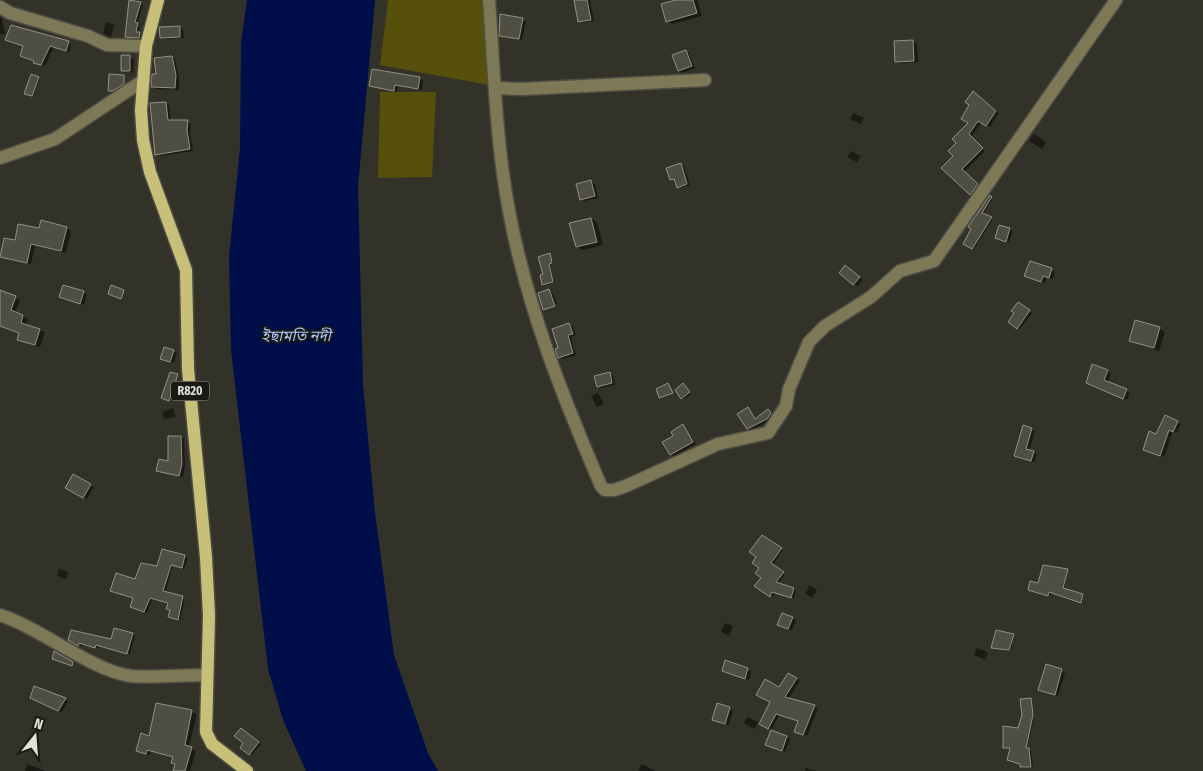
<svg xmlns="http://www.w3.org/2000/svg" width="1203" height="771" font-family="'Fira Sans Condensed','Noto Sans Bengali',sans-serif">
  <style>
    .green { fill: #57500a }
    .water { fill: #000f49 }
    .shadow { fill: #0007 }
    .building { fill: #4f4e42; stroke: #939185 }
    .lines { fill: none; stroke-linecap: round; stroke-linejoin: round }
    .minor-casing { stroke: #4f4e44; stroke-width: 15 }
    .major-casing { stroke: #4f4e44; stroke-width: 15 }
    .minor { stroke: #7d7957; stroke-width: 12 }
    .major { stroke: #c8c078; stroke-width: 12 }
    .labels { text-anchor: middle; stroke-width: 4; stroke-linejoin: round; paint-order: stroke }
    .shield { fill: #1a1a15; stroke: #a5a59e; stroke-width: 1 }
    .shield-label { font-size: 12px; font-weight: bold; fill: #e1e0d9 }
    .water-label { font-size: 15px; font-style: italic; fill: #a8c6fd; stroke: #1a1a15 }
  </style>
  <rect width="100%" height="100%" fill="#333228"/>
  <path class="green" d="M388 0H483L495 86 380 65Z
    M380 92H436L432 177 378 178Z"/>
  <path class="water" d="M247 0H375L358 186 363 384 375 513 394 655 428 753 438 771H306L283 720 268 669 231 350 229 257 240 148 241 43Z"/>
  <path class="shadow" d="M130 0 143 5 137 24 140 25 138 34 142 35 141 38 126 37Z
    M575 0H590L594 21 583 23 579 21Z
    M681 0H697L702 16 672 24 667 21Z
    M502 15 526 21 522 40 501 35Z
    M0 16 2 19 5 34H0Z
    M106 22 114 25 111 37 103 33Z
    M180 27 183 29 184 38 164 39 161 37Z
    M68 42 71 44 69 52 54 47 45 66 25 57V46Z
    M913 42 917 44 918 62 900 63 896 61Z
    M686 51 689 53 695 68 683 73 679 71 674 55Z
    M123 56 134 59 133 73 122 70Z
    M172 57 175 59 179 78V90L156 89 152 87Z
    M32 75 40 79 33 96 26 94Z
    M123 76 125 84 115 91H111Z
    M420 78 423 80 422 90 398 86 397 92 370 85Z
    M977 95 999 113 990 127 982 122 971 137 985 151 964 172 981 186 974 196 943 168 954 155 958 143 970 123Z
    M166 103 169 105 171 121 191 123 190 132 193 151 159 156 156 154Z
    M853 113 864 118 861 124 850 119Z
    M1034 134 1046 142 1042 149 1029 141Z
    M851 151 861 156 857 162 847 157Z
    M681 164 684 166 690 185 681 188 675 180 671 179Z
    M591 182 595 184 598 198 584 201 581 199Z
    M990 197 993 199 983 214 993 219 974 249 965 244Z
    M591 219 597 222 603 245 583 250 577 247Z
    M67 228 71 231 66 253 35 245 31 264 1 256 16 242 40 229Z
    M1010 229 1013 231 1009 243 997 238Z
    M550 255 553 263 550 264 554 283 545 285Z
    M1031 262 1055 272 1053 279 1047 277 1045 283 1029 278Z
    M849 269 863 280 858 286 840 273Z
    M549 291 553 293 557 304 545 310Z
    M0 292 20 300 15 313 28 319 25 325 45 332 40 347 23 342 19 339 20 333 0 326Z
    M83 292 87 294 84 305 64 298Z
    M1018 304 1032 313 1020 329 1009 322 1016 313Z
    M569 325 573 327 576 335 571 337 576 355 563 359 559 357 560 349Z
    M1159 328 1165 332 1159 351 1130 341Z
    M173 351 177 353 174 363 161 358Z
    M1107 371 1111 373 1108 383 1130 392 1127 400 1091 385Z
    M609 374 613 376 615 385 601 388 598 386Z
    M177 375 170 400 163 397Z
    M685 386 691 394 684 399 676 390Z
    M598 393 604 404 597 407 591 396Z
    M173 408 176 417 164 419 162 412Z
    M748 409 756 419 768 410 774 416 770 421 751 430 748 428Z
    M1177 422 1181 424 1177 433 1173 431 1164 457 1144 450 1157 435Z
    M683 426 696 444 674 456 671 454 675 436Z
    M1024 427 1035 431 1029 451 1037 454 1035 462 1016 456Z
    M181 437 184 439 185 466 183 477 158 470 169 462Z
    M73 476 94 487 87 499 67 488Z
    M763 536 783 550 773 565 785 574 778 584 796 590 794 598 775 593 773 597 756 586 763 577 758 557Z
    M163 550 188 558 184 569 173 565 165 593 185 599 180 620 172 618 171 611 168 609 169 603 153 598 147 613 134 608 136 580 158 568Z
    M59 569 68 572 66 579 57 576Z
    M1067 570 1064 590 1084 596 1082 603 1051 592 1050 596 1031 590Z
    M810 585 817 590 812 598 805 593Z
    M792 618 796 620 792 630 782 627Z
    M725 623 733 626 729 636 721 632Z
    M132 634 135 636 130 654 99 645 98 648 82 643 81 646 70 640 112 641Z
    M1013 636 1011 650 993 648Z
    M977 648 988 652 985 660 974 655Z
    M726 662 751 671 749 680 723 671Z
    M1047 666 1065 673 1058 696 1043 691Z
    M789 674 800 681 788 699 818 708 807 736 799 733V721L779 715 772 729 761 724Z
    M35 699H65L68 701 62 712Z
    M1031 699 1034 717 1027 749 1031 750 1033 767 1023 768 1011 748 1004 747 1003 738 1004 728 1019 730Z
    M157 704 197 714 189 747 196 751 190 771H175L176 765 174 758 151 751 150 755 142 753 150 738Z
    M718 705 733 711 729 725 714 720Z
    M747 717 758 722 754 729 744 723Z
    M244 731 261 744 252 755 245 743Z
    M787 737 790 739 785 752 770 746Z
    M27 764 45 771H46H25Z
    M642 764 646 766 655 771H638Z
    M806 768 817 771H805Z"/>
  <path class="building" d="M129 0 141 2 135 22 138 23 136 32H140L139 38 125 37Z
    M574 0H587L591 20 578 22Z
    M676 0H693L697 13 666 22 661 4Z
    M500 14 523 18 519 39 499 36Z
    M11 25 69 41 66 51 50 46 41 65 33 63 34 61 20 56 23 46 5 40Z
    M180 26V37L160 38 159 27Z
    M913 40 914 61 895 62 894 41Z
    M686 50 692 66 678 71 672 55Z
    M121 55H130V71H121Z
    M172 56 176 75 175 88 151 87 152 74H156L154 58Z
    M372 69 420 77 418 89 395 85 394 91 369 86Z
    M31 74 39 77 32 96 24 94Z
    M109 74 124 75V84L113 91H108Z
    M973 91 996 111 986 126 978 121 969 134 983 148 962 169 978 184 970 195 941 168 953 156 948 151 956 143 952 139 968 123 961 119 969 105 965 102Z
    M166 102 168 120H188L187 130 190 149 155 155 150 103Z
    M681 163 687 184 677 188 674 179 670 180 666 168Z
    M591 180 595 196 580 200 576 184Z
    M990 195 992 197 982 213 992 217 972 249 963 244 971 229 968 227Z
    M591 218 597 242 576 247 569 223Z
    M41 220 67 227 61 251 31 244 27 263 0 257 4 238 15 240 18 224 39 228Z
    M999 225 1010 228 1006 242 995 238Z
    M550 253 552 263 549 264 553 282 542 285 540 275 543 274 538 257Z
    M1030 261 1052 268 1049 278 1043 276 1041 282 1024 276Z
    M845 265 860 277 853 285 839 273Z
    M63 285 84 291 80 304 59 297Z
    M111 285 124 290 121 299 108 294Z
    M549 289 555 306 543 310 538 293Z
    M0 290 16 296 11 310 23 315 21 323 40 329 35 345 17 340 19 333 0 326Z
    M1018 302 1030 310 1017 329 1008 322 1014 313 1011 311Z
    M1135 320 1160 327 1154 348 1129 341Z
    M569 323 573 334 568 335 573 353 558 358 555 349 558 348 552 329Z
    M164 347 174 350 170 362 160 359Z
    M1092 364 1108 370 1104 380 1127 389 1123 399 1086 383Z
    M170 372 178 374 169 401 161 398Z
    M610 372 612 383 597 387 594 376Z
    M668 383 673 393 659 398 656 389Z
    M683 383 690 392 681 399 675 390Z
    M748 407 755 419 768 409 771 413 767 419 747 429 737 414Z
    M1165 415 1178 421 1173 432 1169 430 1160 456 1143 450 1149 431 1156 434Z
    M683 424 693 442 670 455 662 442 673 436 671 432Z
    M1023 425 1032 428 1026 449 1034 451 1031 461 1014 456Z
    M168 436H181L182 464 179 476 156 471 159 459 168 461Z
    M73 474 91 484 83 498 65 488Z
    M762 535 782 548 771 563 784 572 776 582 794 588 791 598 772 592 770 597 754 586 761 578 755 573 759 568 752 563 756 557 749 552Z
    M162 549 185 555 182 568 171 565 163 591 183 596 178 620 168 617 170 610 166 609 168 603 150 598 144 612 130 607 133 598 110 591 116 573 135 579 141 563 157 566Z
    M1043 565 1068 569 1063 588 1083 594 1081 603 1049 592 1048 596 1028 590 1030 581 1038 583Z
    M782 613 793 617 788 629 777 625Z
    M114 628 133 633 127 654 96 645 95 648 79 643 78 646 68 640 71 630 111 639Z
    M996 630 1014 634 1009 650 991 648Z
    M54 651 73 662 72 666 52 659Z
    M725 660 748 668 745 679 722 671Z
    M1046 664 1062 669 1055 695 1038 690Z
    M788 673 797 678 785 697 815 705 803 735 794 732 798 721 776 714 768 729 759 724 770 702 756 695 765 679 779 687Z
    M34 686 66 698 58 711 30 698Z
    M1031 698 1033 715 1026 748H1029L1031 767H1020V764L1007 760 1010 748H1003V726L1018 728 1022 715 1020 699Z
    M156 703 192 710 185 745 192 747 185 771H173L175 764 171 763 173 757 147 750 146 754 136 751 141 733 149 736Z
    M717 703 730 707 725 724 712 720Z
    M241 728 259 742 249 755 240 748 243 743 234 736Z
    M771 730 787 736 782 751 765 745Z"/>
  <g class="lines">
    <g class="minor-casing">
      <path id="minor" d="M489 0C494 70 496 142 509 211 527 308 563 397 601 486L605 490H614L626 486 718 444 768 433 786 406 789 389 809 342 825 326 871 297 900 271 934 261 1116 0
        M0 7 10 13 88 36 107 45 146 46
        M496 88 522 89 705 80
        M0 158 55 139 144 80
        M0 615C41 628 92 671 131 676 156 678 183 675 207 675"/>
    </g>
    <g class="major-casing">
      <path id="major" d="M158 0 146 46 141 110 143 140 150 172 186 270 188 369 206 557 209 616 206 732 212 744 247 771"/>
    </g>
    <use href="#minor" class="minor"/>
    <use href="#major" class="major"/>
  </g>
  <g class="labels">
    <rect class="shield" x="171" y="381.5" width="38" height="19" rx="4"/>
    <g class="shield-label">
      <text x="190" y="395">R820</text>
    </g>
    <g class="water-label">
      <text x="296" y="341">ইছামতি নদী</text>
    </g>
  </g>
  <g transform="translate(35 736) rotate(17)" stroke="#1a1a15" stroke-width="4" paint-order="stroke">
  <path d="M0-4L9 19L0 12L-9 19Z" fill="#e1e0d9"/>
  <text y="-8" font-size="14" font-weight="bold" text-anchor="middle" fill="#e1e0d9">N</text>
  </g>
</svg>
